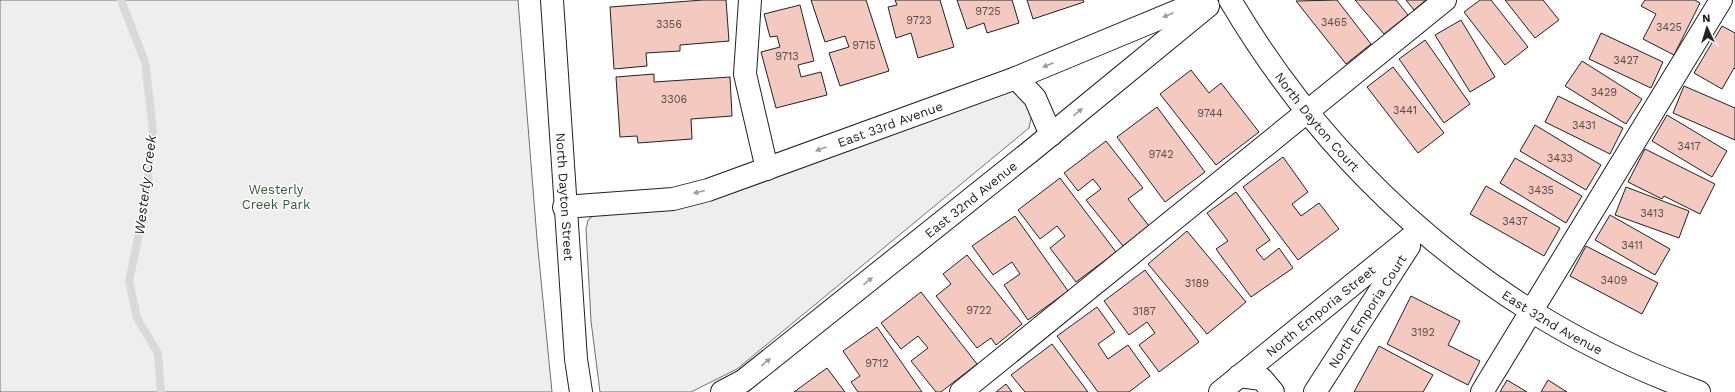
<svg xmlns="http://www.w3.org/2000/svg" width="1735" height="392" font-family="'Work Sans',sans-serif">
  <style>
    .green { fill: #eee; stroke: #6f6f6f }
    .lines { fill: none; stroke-linecap: round; stroke-linejoin: round }
    .stream { stroke: #d9d9d9; stroke-width: 8 }
    .building { fill: #f3c9c0; stroke: #222 }
    .minor-casing { stroke: #222; stroke-width: 24 }
    .minor { stroke: #fff; stroke-width: 22 }
    .oneway { fill: #9c9c9c }
    .labels { text-anchor: middle; stroke-width: 3; stroke-linejoin: round; paint-order: stroke }
    .number-label { font-size: 11px; fill: #564c4a }
    .street-label { font-size: 13px; fill: #222; stroke: #fff }
    .park-label { font-size: 13px; fill: #2f5e38; stroke: #fff }
    .water-label { font-size: 14px; font-style: italic; fill: #222; stroke: #fff }
  </style>
  <rect width="100%" height="100%" fill="#fff"/>
  <path class="green" d="M0 0H518L537 239 552 392H0Z
    M1006 90 1017 92 1032 113 1029 128 737 369 691 392H600L591 321 586 229 588 220 594 215Z"/>
  <g class="lines">
    <path class="stream" d="M121 0 145 62 153 130 145 205 129 281 137 318 158 353 161 392"/>
  </g>
  <path class="building" d="M703 0H726L729 41 680 45V51L646 53 647 66 614 69 610 7Z
    M811 0H866L889 71 840 86 829 53 849 47 845 36 825 42Z
    M895 0H940L954 47 918 58 911 33 896 38 888 7 897 5Z
    M957 0H1012L1019 23 987 33 984 23 967 29Z
    M1027 0H1083L1084 2 1033 19Z
    M1337 0 1371 44 1346 64 1296 1Z
    M1355 0H1396L1408 15 1384 34Z
    M1406 0H1426L1414 10Z
    M1480 0H1491L1528 47 1505 65 1464 12Z
    M1505 0H1543L1559 20 1535 38Z
    M1645 0H1695L1700 3 1674 55 1643 39 1656 14 1641 6Z
    M800 5 814 61 798 65 801 77 821 72 827 95 776 108 761 52 780 47 777 36 770 37 764 14Z
    M1461 20 1495 77 1470 92 1435 35Z
    M1722 26 1735 33V69L1734 68 1722 89 1694 73Z
    M1601 33 1663 62 1651 88 1589 59Z
    M1425 40 1470 104 1444 123 1399 59Z
    M1582 61 1642 99 1626 124 1565 86Z
    M1393 67 1444 133 1418 153 1367 87Z
    M1191 70 1209 93 1221 83 1259 132 1216 165 1160 94Z
    M654 74V82L730 77 732 116 691 119 692 139 638 143 637 136 620 137 616 77Z
    M1684 86 1735 108V140L1673 113Z
    M1558 96 1623 128 1610 154 1545 122Z
    M1157 107 1205 172 1165 202 1117 137Z
    M1667 115 1727 151 1712 177 1652 141Z
    M1535 125 1601 165 1586 190 1520 151Z
    M1106 141 1143 188 1128 199 1149 226 1123 246 1086 200 1101 189 1093 179 1078 191 1064 173Z
    M1645 149 1715 184 1700 214 1664 196 1662 199 1628 182Z
    M1283 157 1308 192 1292 204 1301 216 1319 203 1339 229 1298 260 1243 187Z
    M1515 158 1582 196 1566 223 1500 183Z
    M1060 178 1116 252 1076 282 1050 248 1065 236 1057 226 1040 239 1018 210Z
    M1486 186 1560 228 1544 256 1470 214Z
    M1626 187 1689 211 1679 238 1615 215Z
    M1236 192 1270 240 1256 250 1264 260 1279 248 1293 268 1251 297 1216 249 1228 241 1207 213Z
    M1610 215 1670 249 1655 275 1595 240Z
    M1015 216 1068 291 1028 320 1004 285 1020 274 1012 262 993 275 972 246Z
    M1187 231 1246 302 1207 334 1148 264Z
    M1586 246 1658 283 1642 314 1570 276Z
    M967 255 1022 324 996 345 991 338 977 348 936 296 951 284 943 274Z
    M1145 270 1199 342 1159 372 1139 345 1155 333 1147 322 1129 335 1104 301Z
    M921 292 977 364 941 392H936L911 361 928 348 918 336 901 349 881 323Z
    M1411 296 1460 321 1448 345 1480 361 1468 385 1387 344Z
    M1097 307 1115 332 1098 344 1108 359 1128 345 1150 376 1129 392H1098L1057 336Z
    M877 327 922 392H858L851 382 860 376 843 351Z
    M1052 344 1088 392H1025L1011 375Z
    M1379 346 1433 375 1423 392H1354Z
    M827 368 845 392H794Z
    M1507 380 1527 392H1500Z
    M1548 380 1567 392H1541Z
    M1006 384 1012 392H996Z"/>
  <g class="lines">
    <g class="minor-casing">
      <g id="minor">
        <path id="s1" d="M552 0 576 359 581 392"/>
        <path d="M750 0 745 74 767 169"/>
        <path id="s2" d="M1230 0C1337 181 1500 321 1699 392"/>
        <path d="M1016 78 1035 98 1051 135"/>
        <path id="s3" d="M564 207 673 199 708 190 1016 78 1204 0"/>
        <path d="M1239 376 1262 379 1273 392"/>
        <path id="s4" d="M722 392 743 381 1031 151 1208 6"/>
        <path d="M961 392 1445 0"/>
        <path id="s5" d="M1220 392 1420 230"/>
        <path id="s6" d="M1315 392 1409 246"/>
        <path d="M1482 392 1721 0"/>
      </g>
    </g>
    <use href="#minor" class="minor"/>
  </g>
  <defs><path id="oneway-solid" d="M-6-.8H1V-3.2L6.5 0L1 3.2V.8H-6Z"/></defs>
  <g class="oneway">
    <use href="#oneway-solid" transform="translate(1168 15) rotate(157)"/>
    <use href="#oneway-solid" transform="translate(1048 65) rotate(157)"/>
    <use href="#oneway-solid" transform="translate(1078 112) rotate(-39)"/>
    <use href="#oneway-solid" transform="translate(821 149) rotate(160)"/>
    <use href="#oneway-solid" transform="translate(699 192) rotate(166)"/>
    <use href="#oneway-solid" transform="translate(868 281) rotate(-39)"/>
    <use href="#oneway-solid" transform="translate(766 362) rotate(-39)"/>
  </g>
  <g class="labels">
    <g class="number-label">
      <text x="988" y="15">9725</text>
      <text x="919" y="24">9723</text>
      <text x="1334" y="26">3465</text>
      <text x="669" y="28">3356</text>
      <text x="1669" y="31">3425</text>
      <text x="864" y="49">9715</text>
      <text x="787" y="60">9713</text>
      <text x="1626" y="64">3427</text>
      <text x="1604" y="96">3429</text>
      <text x="674" y="103">3306</text>
      <text x="1405" y="114">3441</text>
      <text x="1210" y="117">9744</text>
      <text x="1584" y="129">3431</text>
      <text x="1689" y="150">3417</text>
      <text x="1161" y="158">9742</text>
      <text x="1560" y="162">3433</text>
      <text x="1541" y="194">3435</text>
      <text x="1652" y="217">3413</text>
      <text x="1515" y="225">3437</text>
      <text x="1632" y="249">3411</text>
      <text x="1614" y="284">3409</text>
      <text x="1197" y="287">3189</text>
      <text x="979" y="314">9722</text>
      <text x="1144" y="315">3187</text>
      <text x="1423" y="336">3192</text>
      <text x="877" y="367">9712</text>
    </g>
    <g class="street-label">
      <text dy="5" stroke="none"><textPath href="#s2" startOffset="150">North Dayton Court</textPath></text>
      <text dy="5" stroke="none"><textPath href="#s3" startOffset="339">East 33rd Avenue</textPath></text>
      <text dy="5" stroke="none"><textPath href="#s1" startOffset="197">North Dayton Street</textPath></text>
      <text dy="5" stroke="none"><textPath href="#s4" startOffset="315">East 32nd Avenue</textPath></text>
      <text dy="5" stroke="none"><textPath href="#s5" startOffset="129">North Emporia Street</textPath></text>
      <text dy="5" stroke="none"><textPath href="#s6" startOffset="96">North Emporia Court</textPath></text>
      <text dy="5" stroke="none"><textPath href="#s2" startOffset="461">East 32nd Avenue</textPath></text>
    </g>
    <g class="park-label">
      <text x="276" y="194">Westerly<tspan x="276" dy="15">Creek Park</tspan></text>
    </g>
    <g class="water-label">
      <text transform="translate(145 185) rotate(-83)" y="5">Westerly Creek</text>
    </g>
  </g>
  <g transform="translate(1707 28) rotate(356)" stroke="#ffffff" stroke-width="3" paint-order="stroke">
  <path d="M0-3L7 15L0 10L-7 15Z" fill="#222222"/>
  <text y="-6" font-size="11" font-weight="bold" text-anchor="middle" fill="#222222">N</text>
  </g>
</svg>
